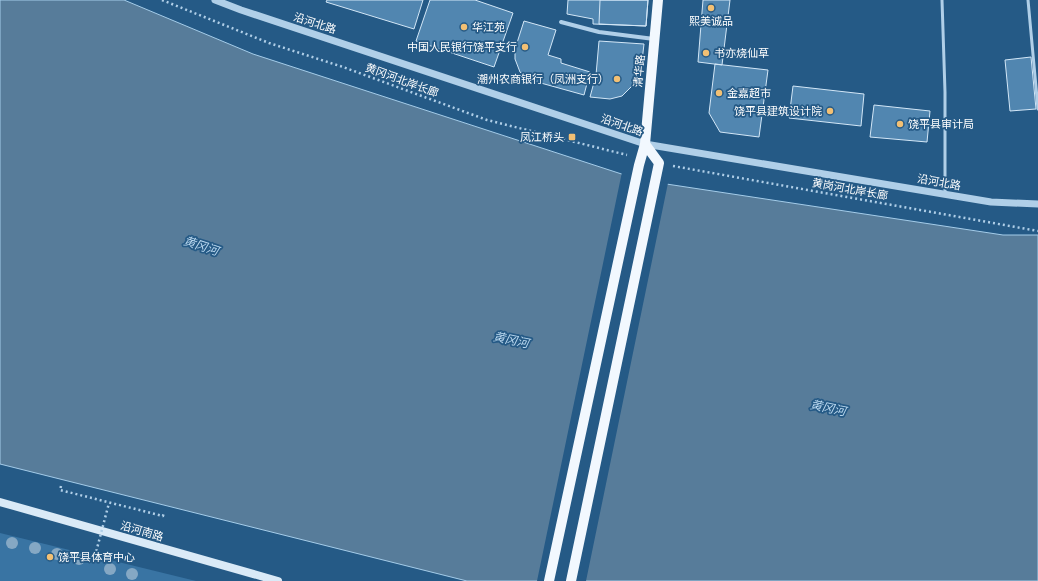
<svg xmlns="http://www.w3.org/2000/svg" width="1038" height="581" font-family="Jost,'Noto Sans SC',sans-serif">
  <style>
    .green { fill: #3974a3 }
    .water { fill: #577c9a; stroke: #a4cce9 }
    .pier { fill: #255a86 }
    .building { fill: #5186b0; stroke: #d3e7f7 }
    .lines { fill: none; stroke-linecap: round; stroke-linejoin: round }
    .path { stroke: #b0cfe8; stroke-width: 2.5; stroke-dasharray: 2 3; stroke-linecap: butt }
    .service { stroke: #b0cfe8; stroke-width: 3 }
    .minor { stroke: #b0cfe8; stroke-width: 4 }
    .tertiary { stroke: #b0cfe8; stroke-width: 7 }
    .secondary { stroke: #daeaf7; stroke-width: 8 }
    .primary { stroke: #f2f8fe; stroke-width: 10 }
    .path-bridge { stroke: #b0cfe8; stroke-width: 2.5; stroke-dasharray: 2 3; stroke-linecap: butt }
    .tree { fill: #85a8c4 }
    .poi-dot { fill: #f2c074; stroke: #255a86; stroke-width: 1.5 }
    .labels { text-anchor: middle; stroke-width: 3.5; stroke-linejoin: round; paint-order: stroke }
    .poi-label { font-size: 11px; fill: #fff; stroke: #255a86; text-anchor: start }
    .street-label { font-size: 11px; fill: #fff; stroke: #255a86 }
    .water-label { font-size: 12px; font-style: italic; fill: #bbd9f0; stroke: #255a86 }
  </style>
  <rect width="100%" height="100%" fill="#255a86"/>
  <path class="green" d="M0 533 196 581H0Z"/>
  <path class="water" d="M0 0H124L253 54 640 180 1003 235H1038V581H467L0 464Z"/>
  <path class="pier" d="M622 172 640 178 668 183 586 581H537Z"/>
  <path class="building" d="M327 0H423L414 29 326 2Z
    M430 0H475L513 13 494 67 416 41Z
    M568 0H648L646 26 593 24V19L567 14Z
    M600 0H648L646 26 599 24Z
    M703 0H730L722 65 698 62Z
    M524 21 556 30 548 55 561 59V63L590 72 584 95 530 80 520 72 515 59V49Z
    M599 41 644 44 640 78 622 96 610 99 590 97 596 75Z
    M1031 57 1036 109 1010 111 1005 60Z
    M715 64 768 70 759 137 720 132 709 113Z
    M793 86 864 94 861 126 789 118Z
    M874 105 930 111 927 142 870 137Z"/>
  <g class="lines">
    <path class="path" d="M162 0 269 43 343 67 487 120 627 155
      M673 166 1038 231
      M61 486 60 490 163 516 164 512"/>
    <path class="service" d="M942 0 945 92V194
      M1028 0 1038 109"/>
    <path class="minor" d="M561 22 599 32 654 39"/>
    <path class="tertiary" d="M215 0 241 10 645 144 991 202 1038 204"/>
    <path class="secondary" d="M0 502 278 581"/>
    <path class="primary" d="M549 581 639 165 645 144 658 0
      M571 581 659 163 645 144"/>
    <path class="path-bridge" d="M95 556 109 503"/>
  </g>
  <g class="tree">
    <circle cx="12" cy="543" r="6"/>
    <circle cx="35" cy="548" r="6"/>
    <circle cx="57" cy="554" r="6"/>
    <circle cx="79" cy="559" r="6"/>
    <circle cx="110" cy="569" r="6"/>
    <circle cx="132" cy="574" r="6"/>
  </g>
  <g class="poi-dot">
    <circle cx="711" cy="8" r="4"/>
    <circle cx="464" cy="27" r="4"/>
    <circle cx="525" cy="47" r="4"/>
    <circle cx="706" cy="53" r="4"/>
    <circle cx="617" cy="79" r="4"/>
    <circle cx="719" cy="93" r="4"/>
    <circle cx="830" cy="111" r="4"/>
    <circle cx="900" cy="124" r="4"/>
    <rect x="568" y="133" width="8" height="8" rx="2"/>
    <circle cx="50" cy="557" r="4"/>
  </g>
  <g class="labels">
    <g class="poi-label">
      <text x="711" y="25" text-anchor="middle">熙美诚品</text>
      <text x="472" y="31">华江苑</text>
      <text x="517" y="51" text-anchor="end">中国人民银行饶平支行</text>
      <text x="714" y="57">书亦烧仙草</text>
      <text x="609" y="83" text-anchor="end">潮州农商银行（凤洲支行）</text>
      <text x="727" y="97">金嘉超市</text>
      <text x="822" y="115" text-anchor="end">饶平县建筑设计院</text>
      <text x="908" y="128">饶平县审计局</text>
      <text x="564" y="141" text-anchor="end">凤江桥头</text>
      <text x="58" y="561">饶平县体育中心</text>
    </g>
    <g class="street-label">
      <text transform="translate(315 23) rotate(18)" y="4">沿河北路</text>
      <text transform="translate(639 71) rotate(-85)" y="4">清华路</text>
      <text transform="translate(402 80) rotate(20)" y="4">黄冈河北岸长廊</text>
      <text transform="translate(622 125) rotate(19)" y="4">沿河北路</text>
      <text transform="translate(939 182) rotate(10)" y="4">沿河北路</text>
      <text transform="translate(850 189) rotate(10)" y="4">黄岗河北岸长廊</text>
      <text transform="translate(142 531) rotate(16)" y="4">沿河南路</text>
    </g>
    <g class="water-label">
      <text transform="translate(201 246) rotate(18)" y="4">黄冈河</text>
      <text transform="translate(511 340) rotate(12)" y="4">黄冈河</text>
      <text transform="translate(828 408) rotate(12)" y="4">黄冈河</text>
    </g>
  </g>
</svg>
